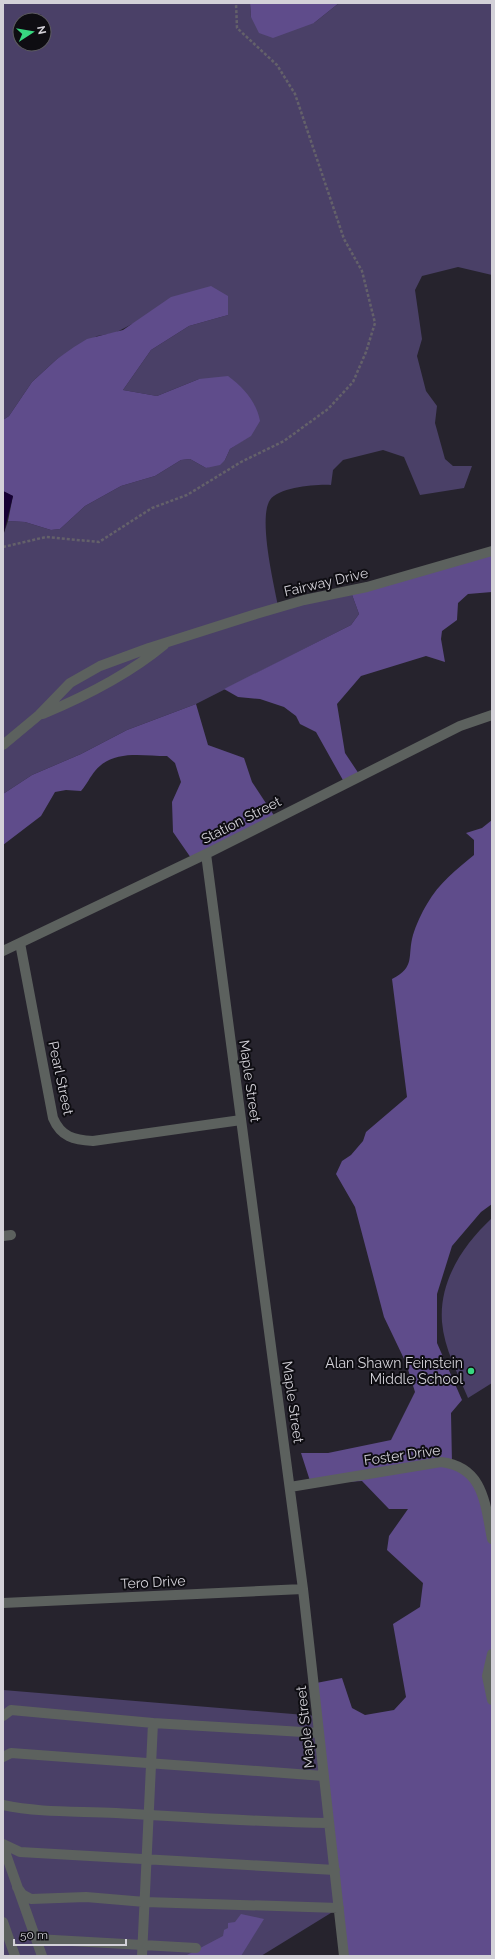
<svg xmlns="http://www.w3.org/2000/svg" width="495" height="1959" font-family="Raleway,sans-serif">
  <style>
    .green { fill: #4a4067; fill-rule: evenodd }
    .forest { fill: #5f4c8b }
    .water { fill: #160034 }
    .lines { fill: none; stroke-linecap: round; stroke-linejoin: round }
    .path { stroke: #64616a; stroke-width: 2.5; stroke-dasharray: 3 2; stroke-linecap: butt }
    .minor { stroke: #5c615e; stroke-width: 10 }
    .poi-dot { fill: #38d880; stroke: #0e0d12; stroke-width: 1.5 }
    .labels { text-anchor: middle; stroke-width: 4; stroke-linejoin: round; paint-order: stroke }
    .street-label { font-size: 14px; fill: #d3d1d8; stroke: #0e0d12 }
    .poi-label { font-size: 14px; fill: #d3d1d8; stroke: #0e0d12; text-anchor: end }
  </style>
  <rect width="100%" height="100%" fill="#26232d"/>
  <path class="green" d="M3 3H250L251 17 314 23 339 3H492V275L458 267 422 276 415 290 422 339 417 356 426 391 437 406 435 423 445 459 453 466H472L464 488 420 495 404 457 383 450 343 460 333 470 331 485C317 484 279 487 270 500 258 518 274 585 278 606L351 592 359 614 351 625 196 704 127 730 81 754 32 775 3 794V536L8 521 25 522 51 530 60 529 85 506 121 486 155 476 181 460 190 459 206 468 225 460 230 449 251 435 199 379 157 396 123 390 151 350 189 326 228 315 132 324 115 333 97 336 57 359 32 382 9 416 3 420ZM20 20H44V44H20Z
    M492 1218V1383L468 1398C458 1374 444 1348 442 1322 439 1281 463 1245 492 1218Z
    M3 1690 317 1716 339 1908 261 1956H3Z"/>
  <path class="forest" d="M250 3H339L314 23 273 38 259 33 251 17Z
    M211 286 228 296V315L189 326 151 350 123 390 157 396 199 379 228 376C244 388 256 401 260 421L251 436 230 449 225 460 220 465 206 468 190 459 181 460 155 476 121 486 85 506 60 529 51 530 25 522 8 521 13 496 3 491V420L9 416 32 382 57 359 74 347 87 339 123 330 171 297Z
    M492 552V592L468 594 458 603 457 620 442 631 441 639 445 662 426 656 361 676 337 704 345 753 361 777 344 782 316 732 300 724 296 716 284 707 260 699 238 697 224 689 351 625 359 614 351 592Z
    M196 704 208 745 244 758 252 782 275 817 191 858 173 832 172 802 181 782 175 763 167 756C142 756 113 749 95 771 90 777 87 784 81 791L66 790 55 792 41 816 3 845V794L32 775 81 754 127 730Z
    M492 820V1204L481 1212 452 1246 437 1294V1343L462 1400 451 1413 452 1464C486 1482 485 1514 492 1548V1956H341L311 1684 342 1678 352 1708 365 1715 394 1710 406 1697 393 1624 420 1607 423 1583 387 1550 389 1536 408 1509H389L362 1481 311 1484 301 1453H328L391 1440 415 1392 406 1363 384 1317 355 1207 336 1174 342 1161 351 1155 363 1141 366 1132 407 1097 392 979C416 967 407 956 413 935 416 925 422 912 427 904 439 883 456 870 474 855V840L466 833 482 828Z
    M241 1914 264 1919 241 1956H185L223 1936 224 1930 228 1928V1923L235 1922Z"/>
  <path class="water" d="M3 491 13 496 3 536Z"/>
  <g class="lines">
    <path class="path" d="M3 547 46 537 99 542 152 508 187 495 241 462 284 441 328 409 353 382 366 352 375 323 362 271 344 239 295 94 277 65 237 28 236 3"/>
    <path class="minor" d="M43 714C86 696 128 675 164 645
      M3 745 39 715 70 683 100 666 149 648 256 614 304 600 367 587 492 551
      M206 854 303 1589 344 1956
      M20 943 53 1118C61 1137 74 1140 93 1141L241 1120
      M3 951 206 854 460 726 492 715
      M3 1236 11 1235
      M290 1487 441 1462C484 1467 485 1504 492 1539
      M3 1603 303 1589
      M492 1654 487 1676 492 1700
      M3 1716 11 1710 153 1723 142 1956
      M153 1723 319 1733
      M3 1757 11 1753 324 1776
      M3 1805C39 1813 79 1811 116 1813 187 1817 258 1822 329 1823
      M3 1844 20 1852 335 1870
      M3 1846 42 1956
      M17 1887 22 1894 31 1899 86 1897 145 1902 339 1908
      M3 1922 15 1956
      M36 1939 196 1948"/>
  </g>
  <circle class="poi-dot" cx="471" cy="1371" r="4"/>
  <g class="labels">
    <g class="street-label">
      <text transform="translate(326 582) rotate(-13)" y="5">Fairway Drive</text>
      <text transform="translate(241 820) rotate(-27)" y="5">Station Street</text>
      <text transform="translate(61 1078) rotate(78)" y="5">Pearl Street</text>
      <text transform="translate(250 1081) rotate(82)" y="5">Maple Street</text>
      <text transform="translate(293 1402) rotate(82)" y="5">Maple Street</text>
      <text transform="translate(402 1455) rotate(-8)" y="5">Foster Drive</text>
      <text transform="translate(153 1582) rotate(-3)" y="5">Tero Drive</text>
      <text transform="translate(305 1727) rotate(-96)" y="5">Maple Street</text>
    </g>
    <g class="poi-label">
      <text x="463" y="1368">Alan Shawn Feinstein<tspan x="463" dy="16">Middle School</tspan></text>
    </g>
  </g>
  <rect width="495" height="1959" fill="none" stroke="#d3d1d8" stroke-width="8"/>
  <g transform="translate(32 32) rotate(78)"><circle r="19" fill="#0e0d12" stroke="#5d5b61"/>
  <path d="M0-3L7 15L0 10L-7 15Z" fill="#38d880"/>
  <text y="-6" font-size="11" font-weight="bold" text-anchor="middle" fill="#d3d1d8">N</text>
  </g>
  <path d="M14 1939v6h112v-6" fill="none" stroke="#d3d1d8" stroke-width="2"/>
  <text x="20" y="1939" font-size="12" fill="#d3d1d8" stroke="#0e0d12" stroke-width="3" paint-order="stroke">50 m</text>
</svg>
